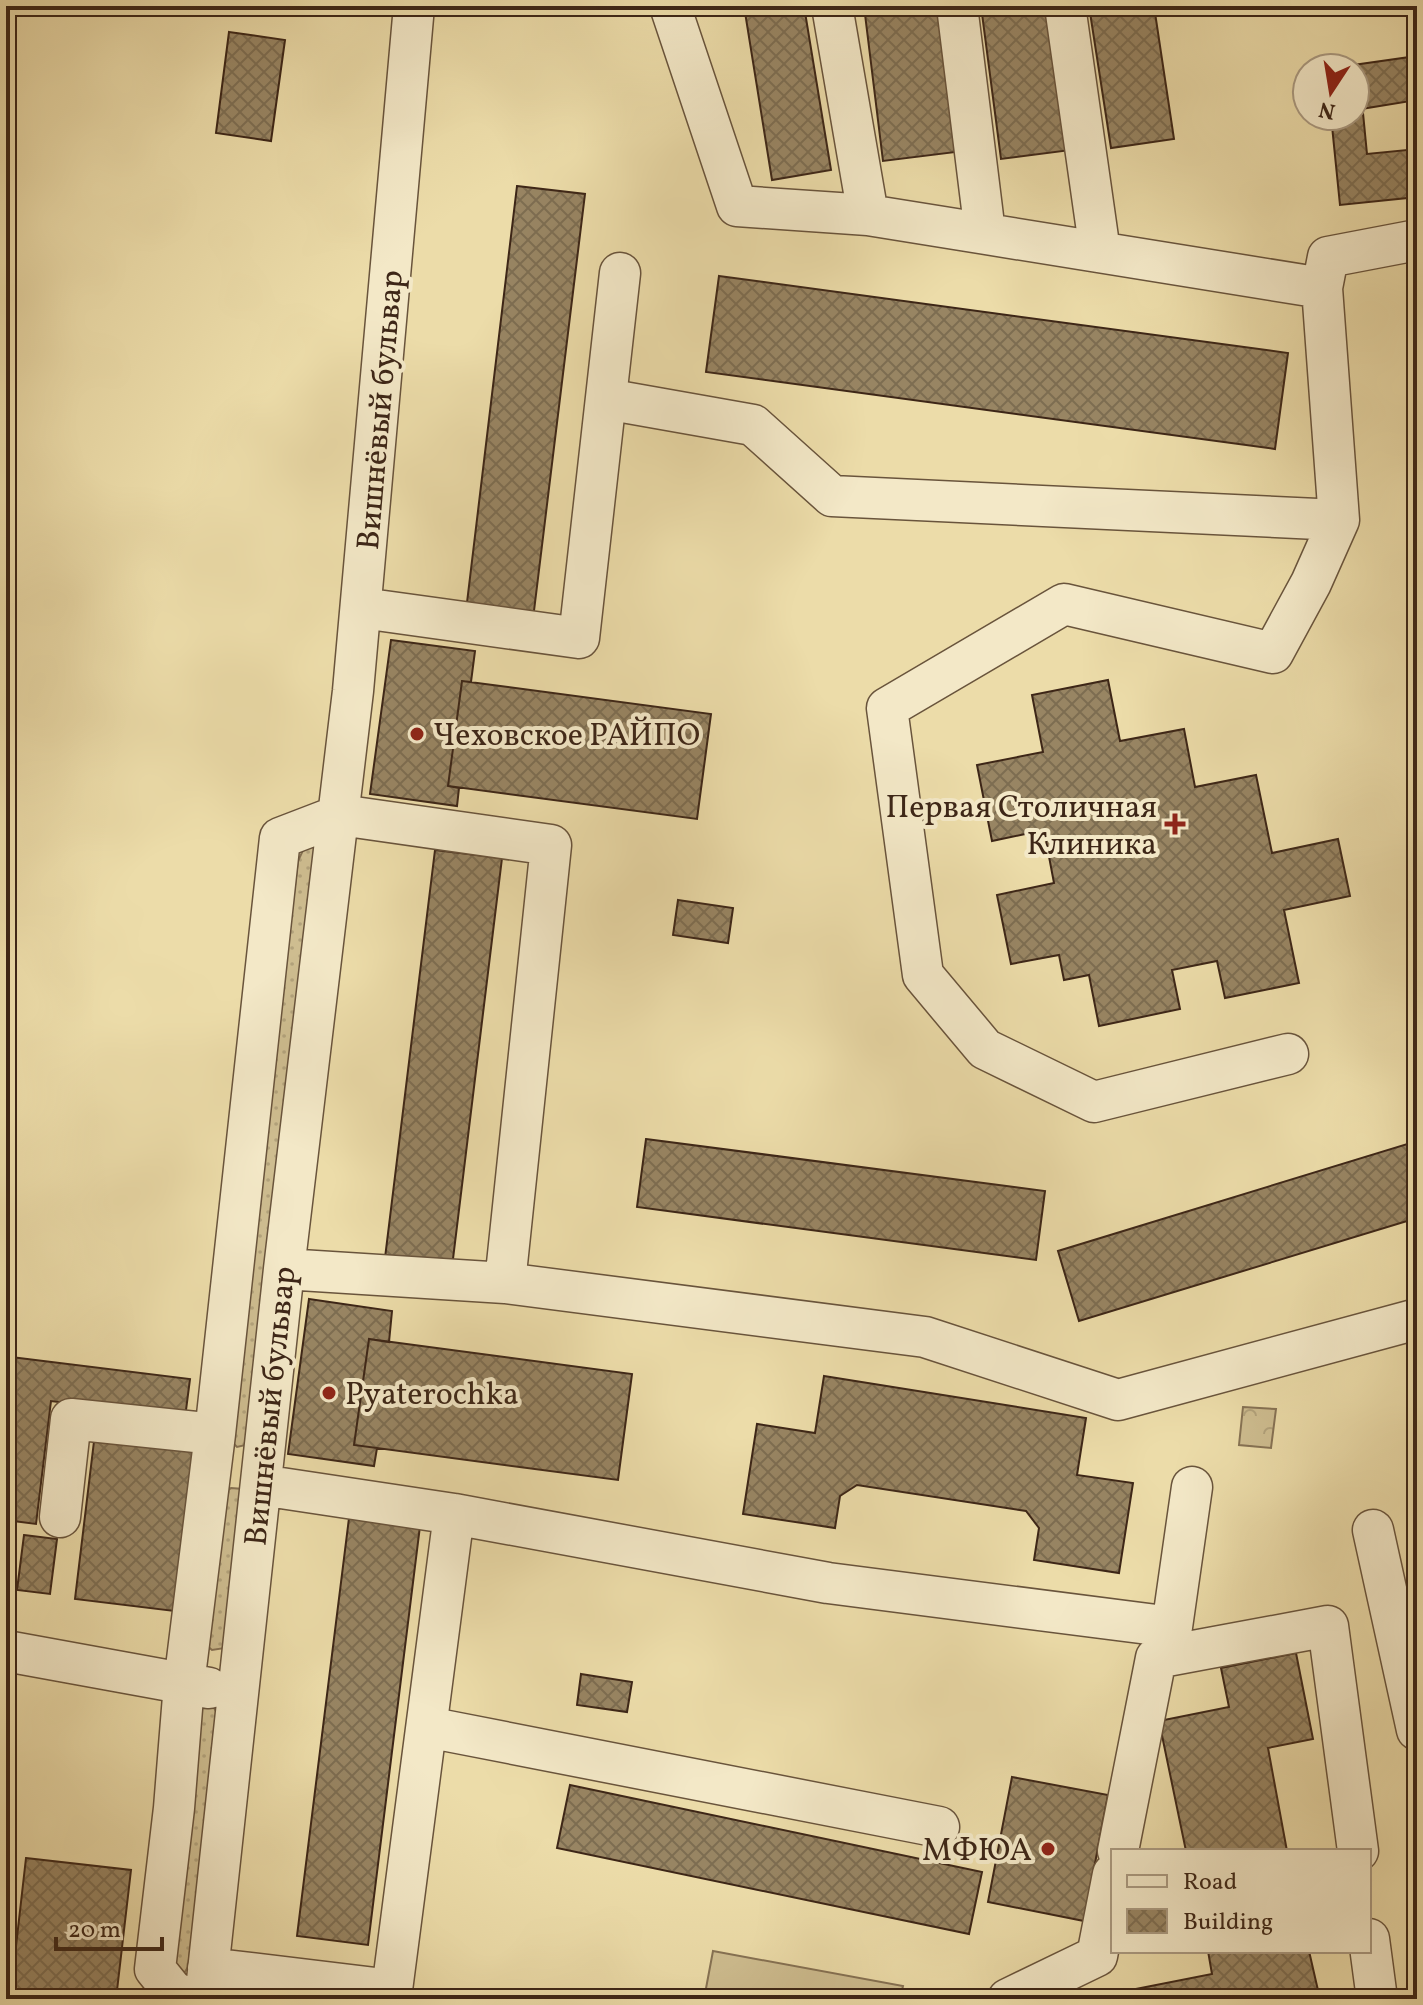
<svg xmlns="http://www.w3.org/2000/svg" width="1423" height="2005" font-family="Vollkorn,serif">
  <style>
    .grass { fill: url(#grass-dots); stroke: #867254; stroke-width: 2 }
    .park { fill: url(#park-crowns); stroke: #867254; stroke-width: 2 }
    .pitch { fill: #cebd90; stroke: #867254; stroke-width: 2 }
    .building { fill: url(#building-cross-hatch); stroke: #3d2617; stroke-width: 2 }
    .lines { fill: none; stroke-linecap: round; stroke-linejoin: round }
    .minor-casing { stroke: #69543c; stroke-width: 43 }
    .minor { stroke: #f3e8c7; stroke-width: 40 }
    .poi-dot { fill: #8f2418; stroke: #f3e8c7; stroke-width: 3 }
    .labels { text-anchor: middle; stroke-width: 8; stroke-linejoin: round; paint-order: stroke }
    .street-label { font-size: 32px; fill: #3d2617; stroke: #f3e8c7 }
    .poi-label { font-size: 32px; fill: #3d2617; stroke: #f3e8c7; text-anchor: start }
  </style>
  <defs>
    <pattern id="grass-dots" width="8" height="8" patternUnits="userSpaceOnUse" patternTransform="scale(2)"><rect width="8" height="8" fill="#cebd90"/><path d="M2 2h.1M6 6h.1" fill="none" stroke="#b2a27b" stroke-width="1.8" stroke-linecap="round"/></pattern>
    <pattern id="park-crowns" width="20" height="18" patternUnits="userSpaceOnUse" patternTransform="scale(2)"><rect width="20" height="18" fill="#cebd90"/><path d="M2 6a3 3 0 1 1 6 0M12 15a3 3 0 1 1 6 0" fill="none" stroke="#b2a27b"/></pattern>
    <pattern id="building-cross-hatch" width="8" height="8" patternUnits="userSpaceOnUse" patternTransform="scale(2)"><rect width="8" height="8" fill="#988563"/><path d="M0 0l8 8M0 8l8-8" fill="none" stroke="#7d6d51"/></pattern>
  </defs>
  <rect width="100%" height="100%" fill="#ecdca9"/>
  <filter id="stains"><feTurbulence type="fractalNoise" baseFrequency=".0025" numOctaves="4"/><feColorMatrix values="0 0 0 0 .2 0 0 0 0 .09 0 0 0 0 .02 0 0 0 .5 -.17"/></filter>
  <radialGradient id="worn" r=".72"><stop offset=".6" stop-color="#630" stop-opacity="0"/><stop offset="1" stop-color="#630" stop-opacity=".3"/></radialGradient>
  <path class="grass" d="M314 845 323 849 250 1444 237 1447 230 1440 229 1431 298 861 304 848Z
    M231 1488 243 1489 225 1648 212 1650 205 1644 226 1492Z
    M204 1702 212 1705 219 1716 188 1967 183 1975 165 1973 193 1711Z"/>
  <path class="park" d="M1243 1407 1276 1409 1271 1448 1239 1445Z"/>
  <path class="pitch" d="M713 1951 903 1986 900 1999H704Z"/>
  <path class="building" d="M744 6H804L831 170 772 180Z
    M864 6H946L964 151 883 161Z
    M981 6H1052L1071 150 1001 159Z
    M1089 6H1154L1174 139 1111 148Z
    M229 32 285 40 271 141 216 133Z
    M1417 56V100L1355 110V68H1332Z
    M1363 113 1367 154 1417 149V197L1340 205 1331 116H1355V114Z
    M517 186 585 194 533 619 466 611Z
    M719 276 1288 353 1275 449 706 372Z
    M391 640 475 651 471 682 462 681 448 786 459 788 457 806 370 794Z
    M1108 680 1120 741 1184 729 1195 787 1256 775 1272 853 1338 839 1350 896 1284 910 1299 983 1225 998 1217 961 1172 970 1180 1009 1099 1026 1089 975 1064 980 1059 955 1011 964 997 895 1054 883 1044 830 992 841 977 765 1043 752 1032 695Z
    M462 681 711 714 697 819 448 786Z
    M435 850 502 858 452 1267 385 1258Z
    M678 900 733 908 728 943 673 935Z
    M646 1139 1045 1191 1036 1260 637 1207Z
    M1417 1141V1218L1079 1321 1058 1251Z
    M309 1299 392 1311 389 1342 369 1339 354 1445 377 1448 374 1466 288 1454Z
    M369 1339 632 1374 618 1480 354 1445Z
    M11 1357 190 1379 185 1418 51 1401 36 1524 6 1520V1399Z
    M824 1376 1086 1418 1077 1475 1133 1483 1119 1573 1034 1560 1039 1528 1026 1511 857 1485 840 1496 835 1528 743 1514 757 1424 815 1433Z
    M95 1433 194 1445 174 1611 75 1599Z
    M350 1510 421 1518 368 1945 297 1936Z
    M24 1535 57 1539 50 1594 17 1590Z
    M1296 1653 1313 1739 1268 1748 1287 1851H1186L1159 1721 1229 1707 1221 1668Z
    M581 1674 632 1682 627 1712 577 1705Z
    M1012 1777 1108 1795 1084 1921 988 1902Z
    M570 1785 982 1872 969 1934 557 1848Z
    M26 1858 131 1870 116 1999H10Z
    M1208 1951H1309L1320 1999H1085L1212 1974Z"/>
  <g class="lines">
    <g class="minor-casing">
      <path id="minor" d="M670 6 737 206 868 215 1322 288 1339 520 1311 583 1273 653 1064 604 887 708 923 975 985 1049 1094 1102 1288 1054
        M832 6 868 215
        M957 6 985 233
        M1065 6 1100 252
        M1322 288 1328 257 1417 240
        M606 399 753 425 832 496 1339 520
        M362 608 579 638 620 273
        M340 815 551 845 505 1283
        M284 1269 505 1283 925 1337 1118 1400 1417 1319
        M261 1485 454 1514 828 1583 1172 1627 1192 1487
        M60 1517 71 1419 215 1434
        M1373 1530 1417 1730
        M6 1651 209 1688
        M427 1727 939 1827
        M1118 1851 1156 1658 1328 1626 1358 1851
        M1369 1939 1377 1999
        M208 1968 392 1990 454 1514
        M186 1999 172 1990 155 1969 174 1808 184 1684 215 1434 280 838 340 815
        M205 1999 284 1269 353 691 414 6
        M1008 1999 1097 1956 1113 1874"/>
    </g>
    <use href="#minor" class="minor"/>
  </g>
  <g class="poi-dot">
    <circle cx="417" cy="734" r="8"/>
    <path d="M1171 812h8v8h8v8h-8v8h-8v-8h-8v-8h8z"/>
    <circle cx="329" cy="1393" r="8"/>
    <circle cx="1048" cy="1849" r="8"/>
  </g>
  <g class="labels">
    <g class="street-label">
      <text transform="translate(379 410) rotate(-85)" y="11">Вишнёвый бульвар</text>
      <text transform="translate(269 1406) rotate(-84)" y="11">Вишнёвый бульвар</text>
    </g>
    <g class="poi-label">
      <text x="433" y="745">Чеховское РАЙПО</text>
      <text x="1157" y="817" text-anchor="end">Первая Столичная<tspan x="1157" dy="37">Клиника</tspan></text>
      <text x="345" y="1404">Pyaterochka</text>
      <text x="1032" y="1860" text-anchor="end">МФЮА</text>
    </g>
  </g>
  <rect width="1423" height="2005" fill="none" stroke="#ecdca9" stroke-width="32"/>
  <rect x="8" y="8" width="1407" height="1989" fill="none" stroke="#3d2617" stroke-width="4"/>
  <rect x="16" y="16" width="1391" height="1973" fill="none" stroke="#3d2617" stroke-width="2"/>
  <rect x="1111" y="1849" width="260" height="104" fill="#f3e8c7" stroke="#aa9a81" stroke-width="2"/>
  <rect x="1127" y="1875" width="40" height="12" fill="#f3e8c7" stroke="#aa9a81" stroke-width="2"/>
  <text x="1183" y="1889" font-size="24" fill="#3d2617">Road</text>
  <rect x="1127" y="1909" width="40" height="24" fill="url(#building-cross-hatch)" stroke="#aa9a81" stroke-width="2"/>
  <text x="1183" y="1929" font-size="24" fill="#3d2617">Building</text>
  <g transform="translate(1331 92) rotate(192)"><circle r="38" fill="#f3e8c7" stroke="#aa9a81" stroke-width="2"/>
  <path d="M0-6L14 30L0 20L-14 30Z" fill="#8f2418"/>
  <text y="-12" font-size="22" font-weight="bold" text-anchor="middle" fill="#3d2617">N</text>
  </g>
  <path d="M56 1937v12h106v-12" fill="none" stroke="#3d2617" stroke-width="4"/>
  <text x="68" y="1937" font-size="24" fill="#3d2617" stroke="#f3e8c7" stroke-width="6" paint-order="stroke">20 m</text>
  <rect width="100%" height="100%" filter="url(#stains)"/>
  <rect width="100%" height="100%" fill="url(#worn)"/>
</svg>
